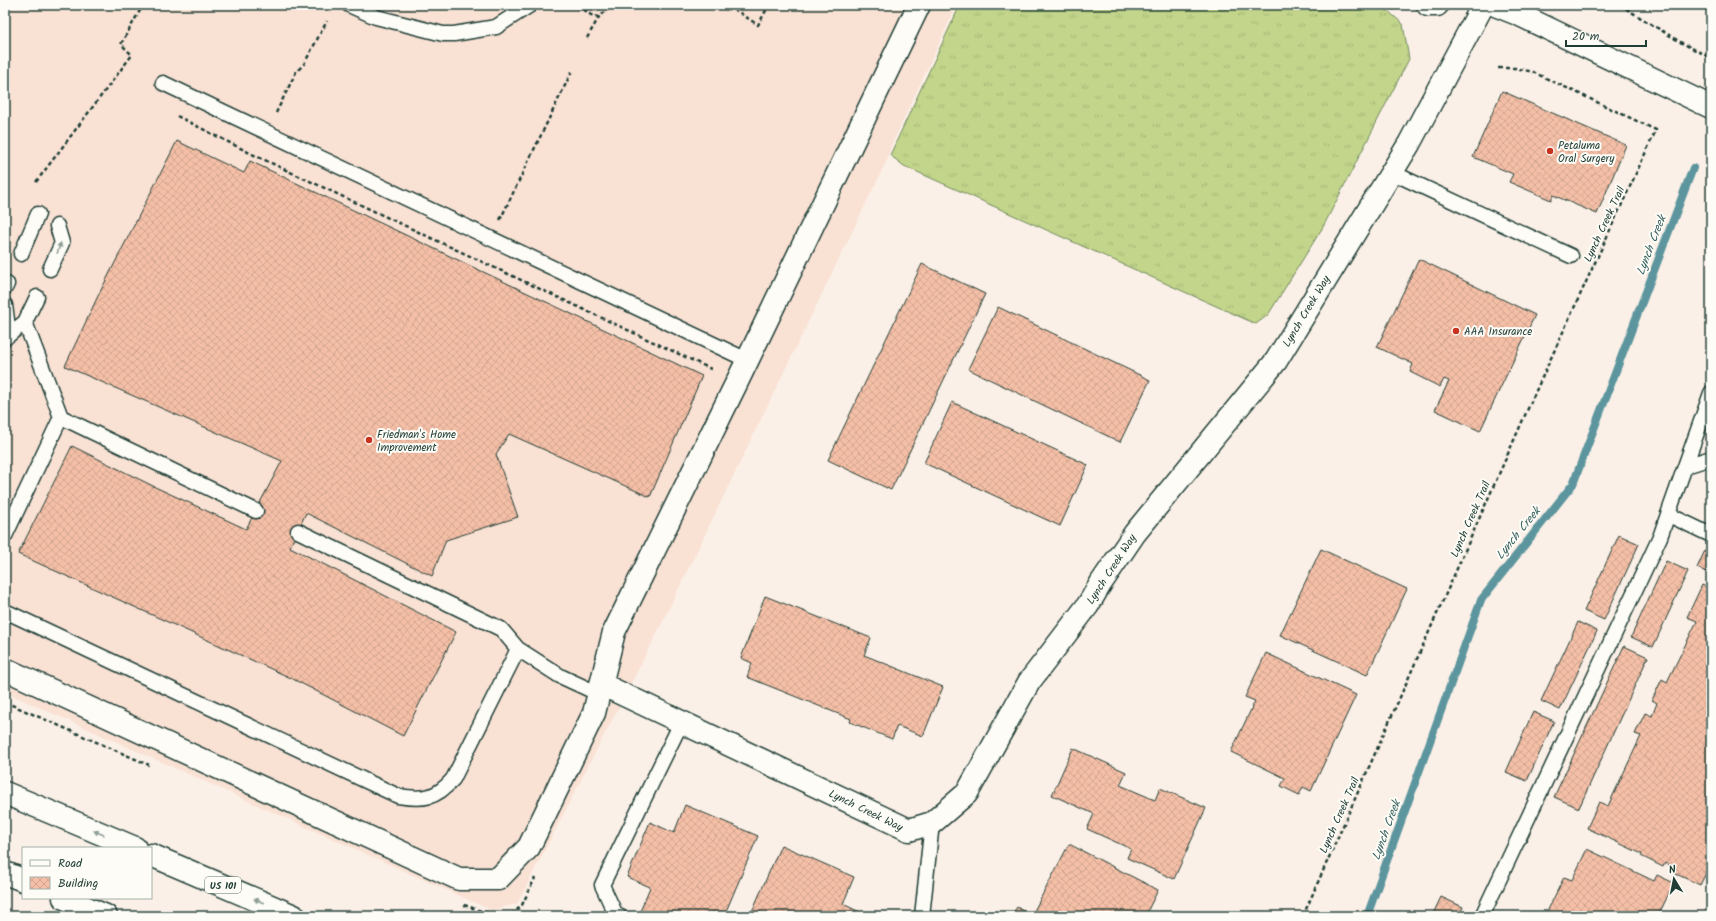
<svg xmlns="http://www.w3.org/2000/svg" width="1716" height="921" font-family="Kalam,sans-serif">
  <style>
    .built { fill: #f9e1d4 }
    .grass { fill: url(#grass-tufts); stroke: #70895f }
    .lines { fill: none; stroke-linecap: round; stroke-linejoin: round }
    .stream { stroke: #5c959e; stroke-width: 8 }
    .building { fill: url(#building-cross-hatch); stroke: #1f3d34 }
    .lane-casing { stroke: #1f3d34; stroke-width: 17 }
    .street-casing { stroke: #1f3d34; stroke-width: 25 }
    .secondary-casing { stroke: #1f3d34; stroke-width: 25 }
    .highway-casing { stroke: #1f3d34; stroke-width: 25 }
    .path { stroke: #1f3d34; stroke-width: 2.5; stroke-dasharray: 4 3; stroke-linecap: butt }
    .lane { stroke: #fdfcf7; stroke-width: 14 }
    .street { stroke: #fdfcf7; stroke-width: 22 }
    .secondary { stroke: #fdfcf7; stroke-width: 22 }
    .highway { stroke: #fdfcf7; stroke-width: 22 }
    .oneway { fill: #8e9c96 }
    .poi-dot { fill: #c8321e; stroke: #fdfcf7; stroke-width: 1.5 }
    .labels { text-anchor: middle; stroke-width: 4; stroke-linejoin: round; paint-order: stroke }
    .shield { fill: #fdfcf7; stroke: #62766e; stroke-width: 1 }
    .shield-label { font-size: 10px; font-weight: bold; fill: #1f3d34 }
    .poi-label { font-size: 11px; fill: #1f3d34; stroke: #fdfcf7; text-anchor: start }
    .street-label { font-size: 11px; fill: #1f3d34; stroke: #fdfcf7 }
    .water-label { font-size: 12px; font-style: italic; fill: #386260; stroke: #fdfcf7 }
  </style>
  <defs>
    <pattern id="grass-tufts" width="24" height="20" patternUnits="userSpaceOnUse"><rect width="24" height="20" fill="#c2d58a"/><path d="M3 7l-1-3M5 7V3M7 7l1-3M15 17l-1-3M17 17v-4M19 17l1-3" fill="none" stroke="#a6b878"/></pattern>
    <pattern id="building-cross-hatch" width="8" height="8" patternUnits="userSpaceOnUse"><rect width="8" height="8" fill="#f5bfa7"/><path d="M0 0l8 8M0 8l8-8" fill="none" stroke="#d2a590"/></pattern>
  </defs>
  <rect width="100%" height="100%" fill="#fbf0e7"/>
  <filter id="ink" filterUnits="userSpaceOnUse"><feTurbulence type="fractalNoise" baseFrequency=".025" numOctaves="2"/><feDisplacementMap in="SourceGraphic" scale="8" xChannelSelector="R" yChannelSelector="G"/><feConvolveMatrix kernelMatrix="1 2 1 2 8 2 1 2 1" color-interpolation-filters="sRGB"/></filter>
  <g filter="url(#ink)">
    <path class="built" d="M5 5H957L891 146 886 162 658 631 517 904 491 910 5 692Z"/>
    <path class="grass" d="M960 5H1375L1388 11 1403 24 1409 59 1323 227 1268 315 1256 324 904 166 890 155Z"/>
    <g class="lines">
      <path class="stream" d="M1367 916 1481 600 1573 484 1693 168"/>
    </g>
    <path class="building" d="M455 5H467L464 10Z
      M1502 91 1626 145 1597 214 1553 195 1551 200 1509 182 1513 174 1473 157Z
      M177 141 244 173 250 161 702 376 650 497 509 434 496 454 518 517 446 540 432 576 306 513 290 547 456 632 403 736 291 678 18 554 72 446 155 487 246 529 282 461 65 366 98 296Z
      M1419 259 1535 315 1480 431 1435 410 1449 381 1444 379 1440 387 1410 372 1413 364 1377 347Z
      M922 264 985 294 891 490 828 460Z
      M998 307 1150 380 1120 442 968 369Z
      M952 402 1088 465 1060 526 924 463Z
      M1619 535 1639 544 1604 620 1584 611Z
      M1707 546 1711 548V574L1697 568Z
      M1321 549 1407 589 1367 675 1280 635Z
      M1666 561 1688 571 1653 647 1631 637Z
      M1702 585 1711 589V863L1700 885 1674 873 1676 868 1665 863 1663 867 1641 856 1642 854 1587 828 1599 802 1608 806 1641 736 1635 734 1645 713 1652 716 1657 703 1652 700 1662 679 1667 682 1697 621 1687 617Z
      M765 596 871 638 864 655 943 687 923 736 897 726 892 739 850 722 851 719 747 677 752 663 741 658Z
      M1578 622 1597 631 1560 710 1541 701Z
      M1624 646 1648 657 1579 808 1554 797Z
      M1266 653 1356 695 1311 791 1303 787 1299 795 1281 786 1285 778 1231 752 1255 701 1245 697Z
      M1533 712 1554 721 1527 781 1506 772Z
      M1073 748 1126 772 1120 785 1155 800 1160 788 1206 808 1174 879 1127 858 1131 849 1087 829 1094 814 1052 795Z
      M685 805 758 836 724 916 713 912 711 916H645L639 914 650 887 627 877 650 822 674 833Z
      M1069 844 1158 890 1145 916H1044L1034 911Z
      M781 845 854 877 843 904 868 916H750Z
      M1587 849 1654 881 1657 875 1674 883 1658 916H1545L1564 877 1572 880Z
      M1441 897 1463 907 1459 916H1432Z
      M1017 907 1031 916H1011Z"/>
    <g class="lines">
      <g class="lane-casing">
        <path id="lane" d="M349 5 376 17 443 34H454L496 27 530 5
          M163 83 747 360
          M1391 172 1571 256
          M21 254 38 214
          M50 269 62 243 57 226
          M5 288 7 284
          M5 305 9 335
          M25 322 61 417 256 511
          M5 338 25 322 37 297
          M1686 466 1711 458
          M1669 515 1711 535
          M298 531 501 629 518 649 560 676 599 694
          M5 536 61 417
          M5 611 398 796C423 800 436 799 453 779L518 649
          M619 916 616 915 602 885 682 721
          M922 916 932 823
          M1482 916 1660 537 1711 393"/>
      </g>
      <g class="street-casing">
        <path id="street" d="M5 669 459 879H498L529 847 594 713 614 632 737 382 919 5
          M601 684 909 830 932 823 967 793 1029 682 1088 605 1101 583 1135 533 1276 361 1409 144 1483 5"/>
      </g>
      <g class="secondary-casing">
        <path id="secondary" d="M1428 5H1437
          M1495 5 1520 15 1711 107"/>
      </g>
      <g class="highway-casing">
        <path id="highway" d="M5 793 135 848
          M151 855 294 916
          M5 873 23 880
          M64 898 106 916"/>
      </g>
      <path class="path" d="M578 5 591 15 599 17
        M728 5 758 25 769 5
        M1620 5 1682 43 1711 58
        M587 38 599 17 613 5
        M276 113 296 72 304 64 327 21
        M177 116 254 155 711 369
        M36 182 132 55 121 44 143 5
        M500 220 572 71
        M5 221 7 217
        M5 702 149 765
        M464 905 493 915 513 914 522 905 535 878
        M1303 916 1534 395 1656 130 1533 72 1515 68H1497"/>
      <use href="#lane" class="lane"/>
      <use href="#street" class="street"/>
      <use href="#secondary" class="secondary"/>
      <use href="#highway" class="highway"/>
    </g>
    <defs><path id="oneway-solid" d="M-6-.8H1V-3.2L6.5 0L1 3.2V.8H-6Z"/></defs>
    <g class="oneway">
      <use href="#oneway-solid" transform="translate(59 248) rotate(-71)"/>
      <use href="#oneway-solid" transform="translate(99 833) rotate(-157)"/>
      <use href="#oneway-solid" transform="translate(259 901) rotate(-157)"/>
    </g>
  </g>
  <g class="poi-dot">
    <circle cx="1550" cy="151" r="4"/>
    <circle cx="1456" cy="331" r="4"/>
    <circle cx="369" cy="440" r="4"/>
  </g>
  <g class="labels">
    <rect class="shield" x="205" y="877" width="36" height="16" rx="3"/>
    <g class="shield-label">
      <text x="223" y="889">US 101</text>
    </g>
    <g class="poi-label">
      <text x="1558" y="149">Petaluma<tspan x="1558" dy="13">Oral Surgery</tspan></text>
      <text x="1464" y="335">AAA Insurance</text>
      <text x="377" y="438">Friedman's Home<tspan x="377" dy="13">Improvement</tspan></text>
    </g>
    <g class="street-label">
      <text transform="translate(1604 224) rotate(-65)" y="4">Lynch Creek Trail</text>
      <text transform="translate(1306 311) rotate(-59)" y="4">Lynch Creek Way</text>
      <text transform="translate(1470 519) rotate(-66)" y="4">Lynch Creek Trail</text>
      <text transform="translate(1111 569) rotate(-57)" y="4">Lynch Creek Way</text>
      <text transform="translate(866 810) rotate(26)" y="4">Lynch Creek Way</text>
      <text transform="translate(1339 815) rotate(-66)" y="4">Lynch Creek Trail</text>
    </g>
    <g class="water-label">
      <text transform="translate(1651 245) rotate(-69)" y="4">Lynch Creek</text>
      <text transform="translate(1518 533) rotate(-51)" y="4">Lynch Creek</text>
      <text transform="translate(1386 830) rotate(-70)" y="4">Lynch Creek</text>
    </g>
  </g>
  <rect width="1716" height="921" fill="none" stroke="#fdfcf7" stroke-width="20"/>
  <rect x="10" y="10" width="1696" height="901" fill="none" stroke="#1f3d34" stroke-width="1.5" filter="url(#ink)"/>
  <rect x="22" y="847" width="130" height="52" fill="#fdfcf7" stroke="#a4b0a9"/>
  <rect x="30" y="860" width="20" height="6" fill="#fdfcf7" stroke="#a4b0a9"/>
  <text x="58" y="867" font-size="12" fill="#1f3d34">Road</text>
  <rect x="30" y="877" width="20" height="12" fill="url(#building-cross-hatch)" stroke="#a4b0a9"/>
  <text x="58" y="887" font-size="12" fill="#1f3d34">Building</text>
  <g transform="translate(1674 879) rotate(350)" stroke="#fdfcf7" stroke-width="3" paint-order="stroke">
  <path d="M0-3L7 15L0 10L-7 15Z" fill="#1f3d34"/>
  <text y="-6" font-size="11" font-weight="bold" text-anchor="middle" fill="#1f3d34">N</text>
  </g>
  <path d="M1566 40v6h80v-6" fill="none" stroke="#1f3d34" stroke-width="2"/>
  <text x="1572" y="40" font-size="12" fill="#1f3d34" stroke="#fdfcf7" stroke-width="3" paint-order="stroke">20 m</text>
</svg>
